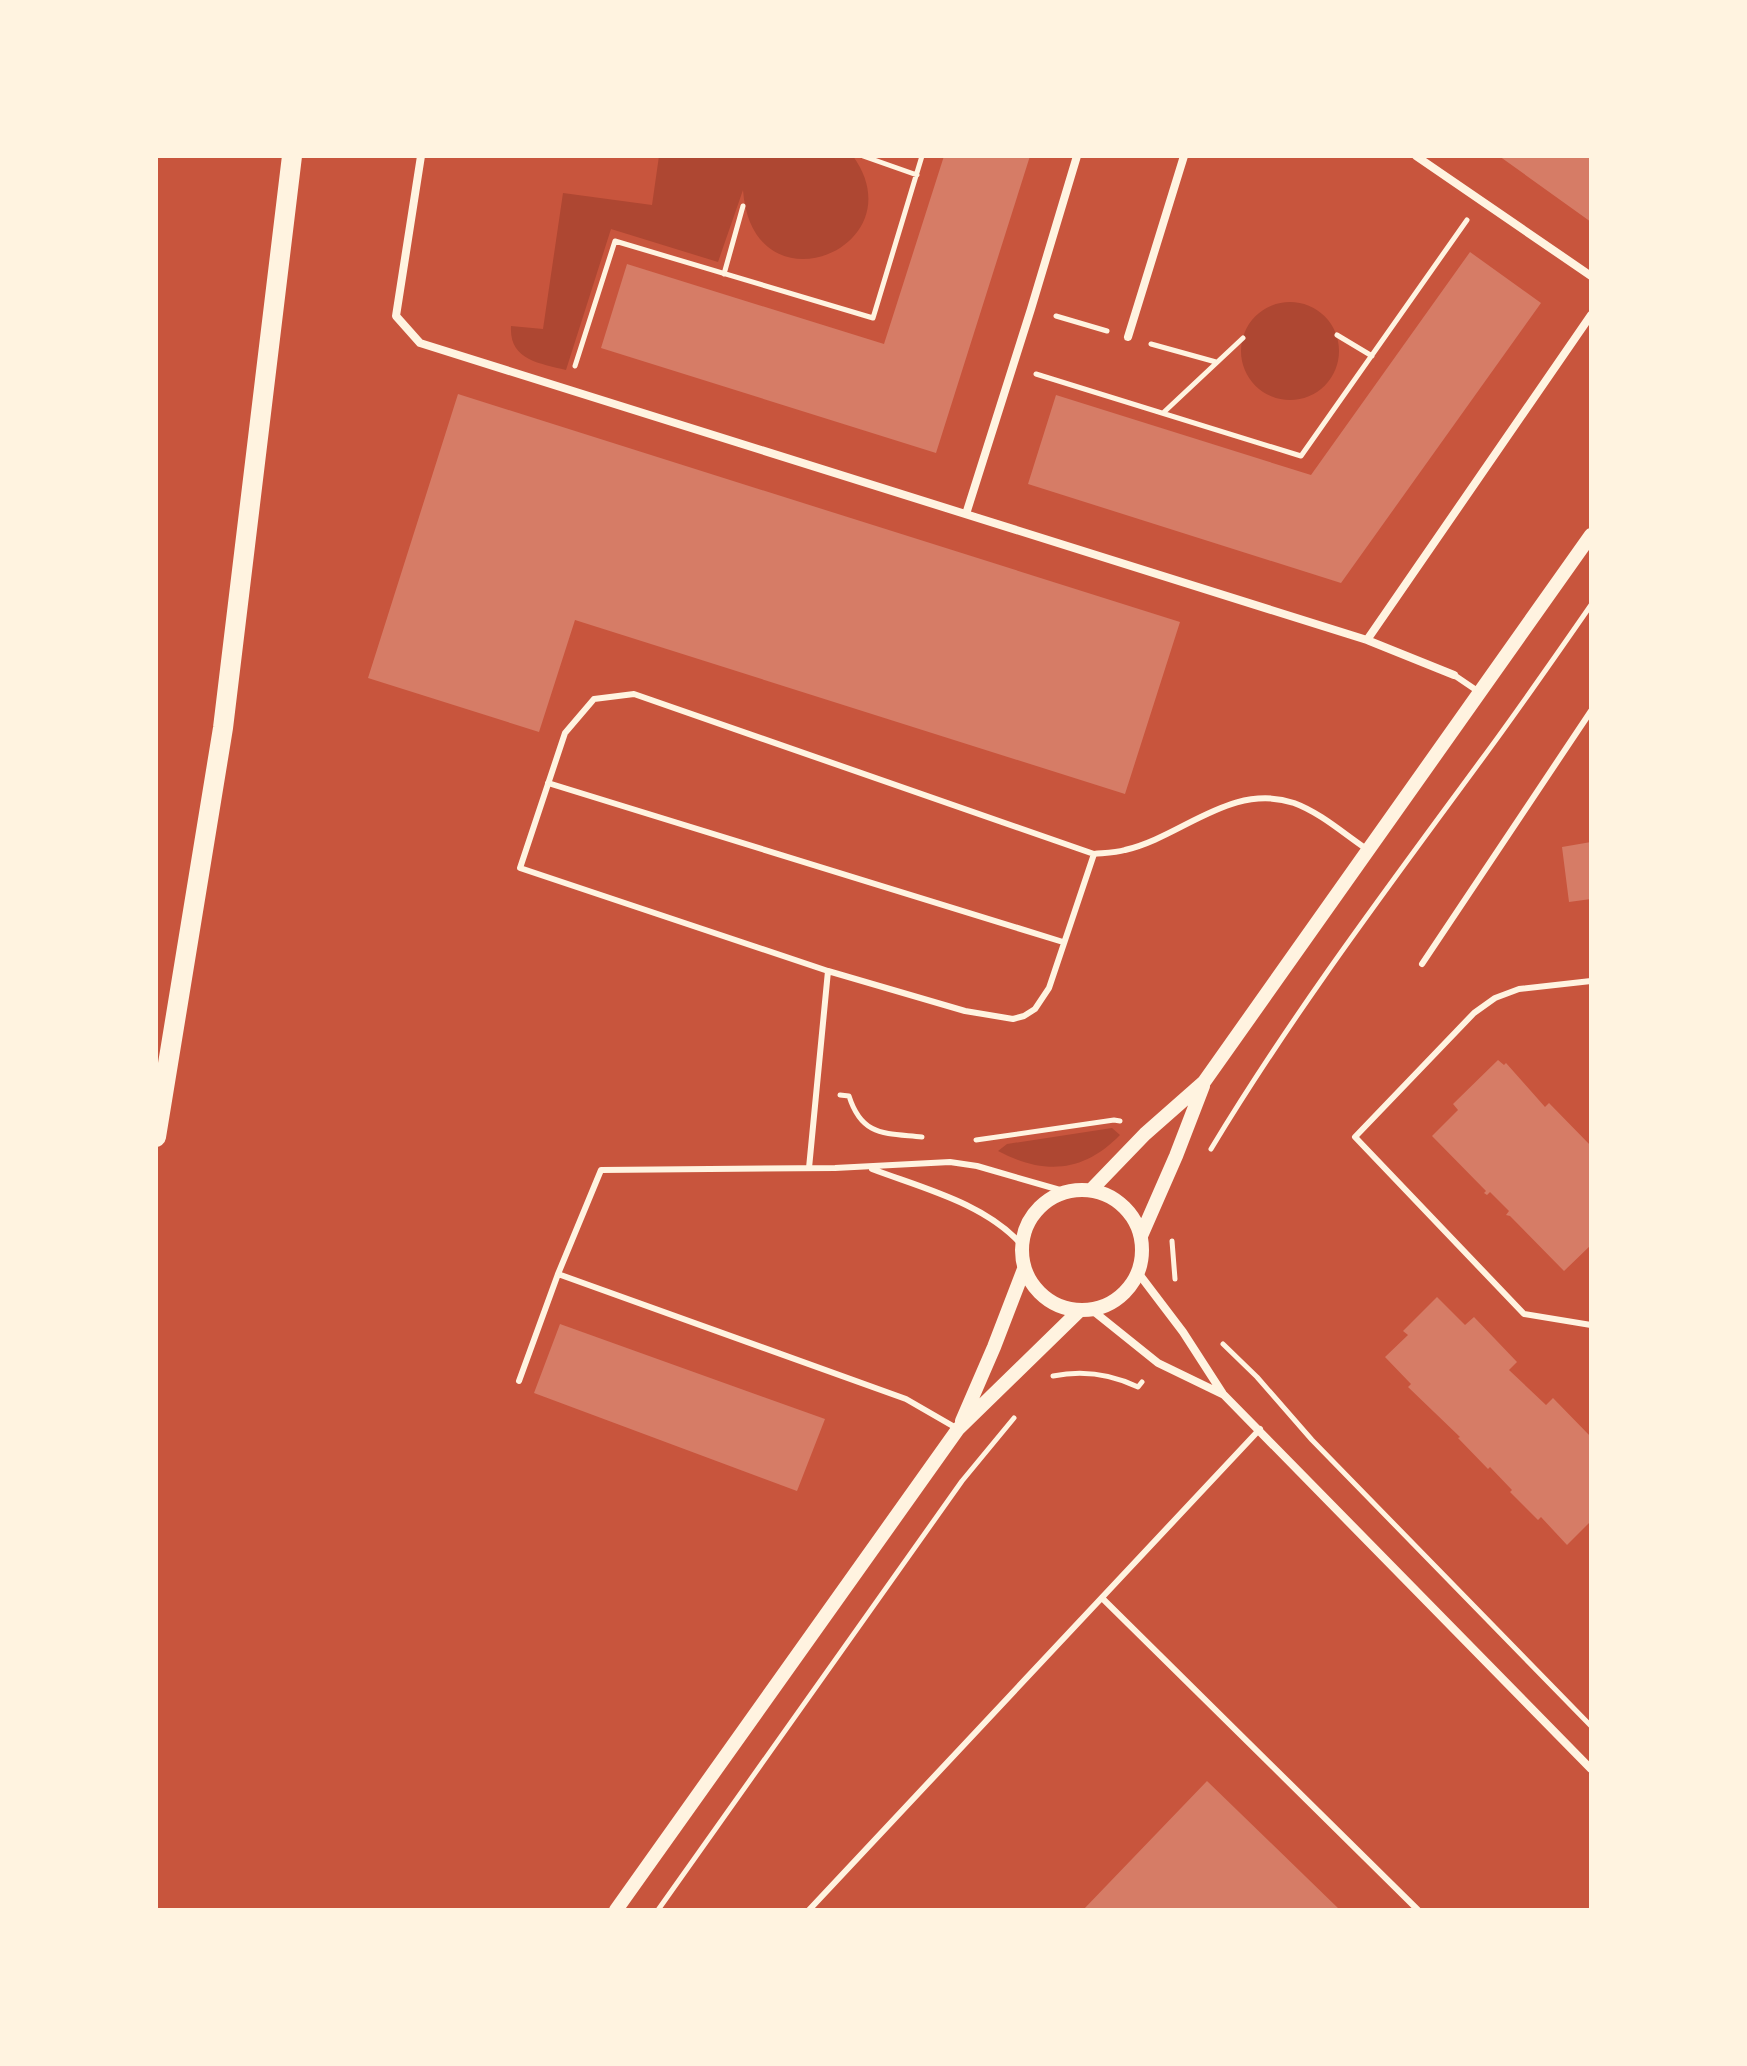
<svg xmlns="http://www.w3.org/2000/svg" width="1747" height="2066" font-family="'Archivo Narrow',sans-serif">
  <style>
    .green { fill: #ae4732 }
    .building { fill: #d67c66 }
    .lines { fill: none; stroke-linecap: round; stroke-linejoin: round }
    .path { stroke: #fff3e0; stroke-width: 5 }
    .service { stroke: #fff3e0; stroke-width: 6 }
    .minor { stroke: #fff3e0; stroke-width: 8 }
    .tertiary { stroke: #fff3e0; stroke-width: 14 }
    .primary { stroke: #fff3e0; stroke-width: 20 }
  </style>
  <rect width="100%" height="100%" fill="#c8553d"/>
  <path class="green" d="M659 156H853C919 248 752 316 743 190L718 262 611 229 566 370C539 363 509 360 511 326L543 329 563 193 652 205Z
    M1241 351a49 49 0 1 1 98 0a49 49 0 1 1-98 0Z
    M1112 1128 1120 1135C1083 1173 1044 1175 998 1151L1007 1144Z"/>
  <path class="building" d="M944 156H1030L936 453 601 348 627 264 884 344Z
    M1499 156H1591V222Z
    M1470 252 1541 303 1341 583 1028 484 1056 395 1311 475Z
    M458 394 1180 622 1125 794 575 620 539 732 368 678Z
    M1591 842V899L1569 902 1562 847Z
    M1498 1060 1504 1065 1506 1063 1545 1107 1549 1103 1591 1146V1245L1564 1271 1510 1216 1506 1215 1509 1211 1490 1192 1487 1195 1484 1193 1486 1191 1432 1136 1458 1110 1453 1104Z
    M1437 1297 1465 1325 1474 1317 1517 1362 1509 1370 1546 1405 1553 1398 1591 1437V1521L1567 1545 1541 1517 1538 1520 1510 1492 1512 1490 1490 1467 1488 1469 1458 1438 1460 1437 1408 1387 1411 1384 1385 1357 1408 1335 1403 1331Z
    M560 1324 825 1419 797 1491 534 1393Z
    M1207 1781 1340 1910H1083Z"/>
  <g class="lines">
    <path class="path" d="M863 156 917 175
      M724 274 743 206
      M1056 316 1107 331
      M1337 335 1372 356
      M1151 344 1216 362
      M575 366 615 241 873 318 922 156
      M1036 374 1301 456 1467 220
      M1163 413 1243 338
      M840 1095 849 1096C862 1137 885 1133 922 1137
      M976 1140 1114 1120 1120 1121
      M1211 1149C1293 1013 1388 887 1482 759 1519 709 1555 657 1591 605
      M1172 1241 1175 1279
      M1223 1344 1257 1377 1312 1440 1591 1726
      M1053 1376C1082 1370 1111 1374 1138 1387L1142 1382
      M658 1910 962 1481 1014 1418"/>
    <path class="service" d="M1454 675 1479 692
      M548 783 1063 942
      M1422 964 1591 711
      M828 971 965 1011 1013 1019 1024 1016 1035 1009 1049 988 1094 854
      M1591 981 1519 989 1495 998 1474 1013 1355 1137 1524 1314 1591 1325
      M809 1168 828 971 520 868 565 733 594 699 634 694 1094 854C1104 853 1115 853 1125 850 1182 837 1231 782 1294 803 1321 813 1344 834 1368 850
      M872 1169C922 1188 984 1203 1021 1244
      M558 1274 601 1170 835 1168 950 1162 977 1166 1067 1192
      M519 1381 558 1274 906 1399 958 1429
      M1102 1598 1418 1910
      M809 1910 1260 1429"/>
    <path class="minor" d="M421 156 396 316 420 343 1367 640 1454 675
      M1416 156 1591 276
      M1128 337 1184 156
      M966 514 1031 309 1077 156
      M1367 640 1591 315
      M1139 1274 1183 1332 1223 1394 1591 1769
      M1092 1310 1158 1363 1222 1394"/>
    <path class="tertiary" d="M1022 1250a60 60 0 1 1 120 0a60 60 0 1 1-120 0Z
      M1091 1190 1145 1134 1204 1082 1591 535
      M1141 1236 1176 1156 1203 1086
      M962 1421 994 1347 1024 1269
      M616 1910 958 1429 1079 1311"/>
    <path class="primary" d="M156 1137 223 728 292 156"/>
  </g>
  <rect width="1747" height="2066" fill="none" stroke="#fff3e0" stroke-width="316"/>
</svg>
